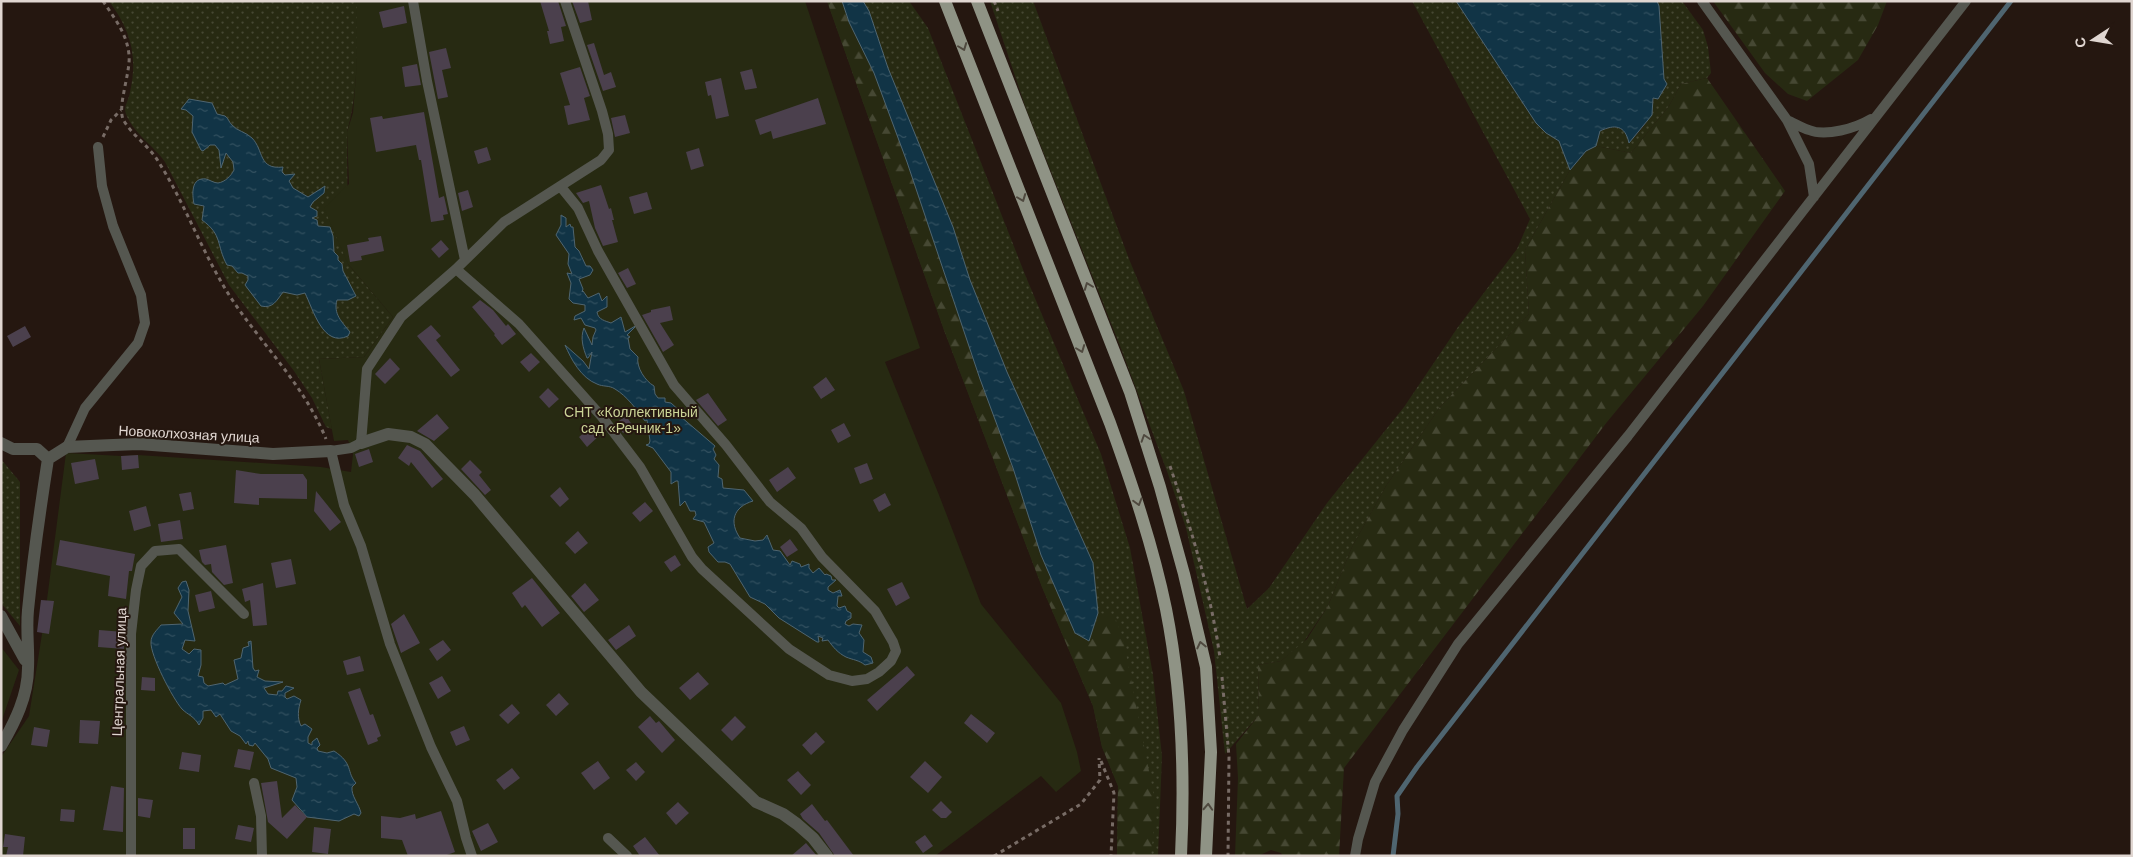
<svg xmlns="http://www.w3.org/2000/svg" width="2133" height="857" font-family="Arial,sans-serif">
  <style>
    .grass { fill: url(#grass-dots) }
    .forest { fill: url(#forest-firs) }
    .green { fill: #272a12 }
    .water { fill: url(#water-ripples); stroke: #4f6570 }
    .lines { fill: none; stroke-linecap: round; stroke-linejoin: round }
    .stream { stroke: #4f6570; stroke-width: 5 }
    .building { fill: #4b404d }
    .path { stroke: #786c66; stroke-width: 3; stroke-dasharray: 4 4; stroke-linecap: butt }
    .service { stroke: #555750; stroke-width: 10 }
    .minor { stroke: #555750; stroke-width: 12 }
    .primary { stroke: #8f9385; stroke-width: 12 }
    .oneway { stroke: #4f493f }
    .labels { text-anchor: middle; stroke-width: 4; stroke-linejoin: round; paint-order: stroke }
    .park-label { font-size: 14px; fill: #cbd497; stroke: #251710 }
    .street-label { font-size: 14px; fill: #e0d6d1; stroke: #251710 }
  </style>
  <defs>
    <pattern id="grass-dots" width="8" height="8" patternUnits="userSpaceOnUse" patternTransform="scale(1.25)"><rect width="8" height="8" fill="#272a12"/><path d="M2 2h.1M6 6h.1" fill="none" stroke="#464833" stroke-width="1.8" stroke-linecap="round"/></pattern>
    <pattern id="forest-firs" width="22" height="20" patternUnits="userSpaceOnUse" patternTransform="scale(1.25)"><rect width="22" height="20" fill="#272a12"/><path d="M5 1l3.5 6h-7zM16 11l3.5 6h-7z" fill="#464833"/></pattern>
    <pattern id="water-ripples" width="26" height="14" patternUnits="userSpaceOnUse" patternTransform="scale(1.25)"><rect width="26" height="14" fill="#113446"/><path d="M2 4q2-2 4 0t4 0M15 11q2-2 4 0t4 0" fill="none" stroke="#335160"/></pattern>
  </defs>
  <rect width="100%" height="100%" fill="#251710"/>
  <path class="grass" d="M109 1H357C357 45 359 90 347 132L348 264 393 317 364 357 319 359 332 429 326 427 312 398 294 371 229 285 165 162C154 146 133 133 126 114 123 107 129 100 130 92 138 56 131 31 109 1Z
    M827 1H909L928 28 1026 277 1101 454 1130 548 1153 675 1162 756 1158 856H1117L1118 786 1102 747 1093 706 1042 587 944 330Z
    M990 1H1033L1129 259 1184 391 1247 609 1269 588 1327 503 1404 407 1458 327 1517 249 1530 219 1412 1H1456L1536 123 1546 133 1559 141 1570 170 1525 250 1529 314 1440 407 1386 486 1352 547 1328 606 1303 643 1281 661 1258 665 1259 715 1225 754 1214 651 1186 528 1168 474 1120 346 1025 106Z
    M1657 1H1682L1703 30 1708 47 1711 73 1707 78 1681 84 1669 106 1631 153 1596 146 1600 131C1616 124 1624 126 1630 142 1642 129 1655 116 1653 97L1658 99 1667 84 1664 79 1659 6Z
    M1 459 20 482V626L1 603Z"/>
  <path class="forest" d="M827 1H842L849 22 874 73 907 162 980 379 1013 468 1041 555 1075 633 1089 641 1098 613 1114 615 1123 638 1156 807 1151 856H1117L1118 786 1102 747 1093 706 1042 587 944 330Z
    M1713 1H1887L1878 25 1858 60 1807 101 1788 94 1765 73Z
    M1707 78 1785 191 1703 306 1607 422 1344 768 1339 856H1283L1281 853 1271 850 1258 856H1235L1238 778 1236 744 1259 715 1258 665 1281 661 1307 639 1328 606 1352 547 1386 486 1440 407 1529 314 1525 250 1570 170 1586 151 1596 146 1631 153 1669 106 1681 84Z"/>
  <path class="green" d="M357 1H805L920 348 885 362 939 495 981 604 1061 703 1077 752 1081 771 1056 792 1041 776 935 856H1V757L29 716 45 615 66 453 121 456 138 455 321 467 351 472 353 454 348 440 334 441 319 359 364 357 393 317 348 264 324 208 349 184 347 132 353 113 356 75Z
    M1 647 19 670 1 723Z"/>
  <path class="water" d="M842 1H863L869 11 888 68 953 227 970 280 1007 372 1093 563 1098 613 1089 641 1075 633 1041 555 1013 468 980 379 907 162 874 73 849 22Z
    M1456 1H1657L1659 6 1664 79 1667 84 1658 99 1653 98 1652 115 1629 143C1625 125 1615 124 1600 131L1596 146 1586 151 1570 170 1559 141 1546 133 1536 123Z
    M189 99 212 103 217 114 225 116C229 119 228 121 232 125 237 131 246 132 252 138 264 150 258 170 283 167L282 172 285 175 295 174 289 181 293 188 308 197 325 186 324 193 313 202 310 207 317 211V216L312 218 317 220 318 226 330 227 333 236 334 252 338 256V260L342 264 343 271 356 296 348 300H337C333 314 342 322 350 332L348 336C323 348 313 309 305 293L297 295 283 292C277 300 273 309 261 306L245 285 248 280V276L242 273H238L232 266 227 265C216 245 223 235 202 220L204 206 194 204C192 194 191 177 206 179 210 180 214 183 218 183 225 182 231 176 234 170L233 162 226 153 221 168 219 150 215 145H210L203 151 201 150 192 132 193 116 186 110 181 109Z
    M561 215 566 218V227L570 224 571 227H573L575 247 579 251 586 266H590L593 270 590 275 579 279 583 289 582 292 583 291 588 298 599 293 602 301 607 296V307L597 312C598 320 606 321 611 323L621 317 625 332 637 325 627 335 630 337 628 338 630 349 638 357C636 367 645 381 654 386L655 394 658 398H665V402L671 403 682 413 680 416 715 446 713 449 716 455 714 459 719 465 718 477 722 479 723 488 744 490 753 501C733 507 729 522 740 538L755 541 763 540 767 535 773 550 780 551 790 565 792 561 800 564 801 567 809 564V568L813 573 819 568 825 575 826 574 831 576 832 580H836L828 587V590L833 593 840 590 842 596H838L837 606 839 608 845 606 847 611 851 613V618L846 621 845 624 849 626 853 624 862 625 859 633 864 640 863 652 871 657 873 663 865 665C859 660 853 660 846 657 838 653 833 647 828 640L822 641 823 638 818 636 819 642H817L779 618 765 604 750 597 730 564 725 562H718L709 552 708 547 714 543 704 522 693 519 696 515 695 511H690L685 501 680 506 678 481H676L671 484V472L653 448 646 445 649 444 650 441 647 420 645 421C637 410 627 396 615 389 609 385 603 387 597 384 581 378 571 359 565 345L583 361 589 369 592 352 588 358H587C583 348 580 338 584 328L592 345 593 337 596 330 595 328 585 325 581 318 574 320 575 316 585 311V305L573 303 569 299 571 283 567 273 572 274 568 264 569 254 556 235 561 225Z
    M186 581 189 590 188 611 195 641 185 640 182 649 189 654 194 649 201 650V665L198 676 203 677 204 683 208 686 223 683 225 685 238 679 234 660 241 658 243 648 249 646 248 642 251 641 253 668 255 671 259 670 257 677 265 681 283 682 264 688 268 694 277 695 278 691H282L286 686 294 688 285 693V697L287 699 294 696 301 700C298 709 297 718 301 726L305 724 312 729 308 737V743L312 745V742L317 738 320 745 317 748 318 751 327 753 334 751C354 764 346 772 356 783L352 787C351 796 359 804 361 813L359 816 354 814 339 821 307 817 292 800 297 787 296 778 271 768 268 759 255 743 253 746 249 745 248 741 246 744 240 736 231 731 220 714 216 717 211 710 203 711V718L199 725C194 716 188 715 182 709 173 699 150 655 151 642 151 635 157 630 161 625L183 624 174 613 182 597 178 588 182 582Z"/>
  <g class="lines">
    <path class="stream" d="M1393 856 1398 814 1397 796 1417 767 2011 1"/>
  </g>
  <path class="building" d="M540 1H558L566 26 561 27 564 41 550 44 547 31H549Z
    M572 1H588L592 20 580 23Z
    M404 6 407 23 383 28 379 12Z
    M594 43 604 75 611 72 616 87 603 91 587 45Z
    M446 48 451 68 442 70 448 97 438 99 429 52Z
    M417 64 421 85 405 87 402 67Z
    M580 67 590 96 584 98 590 120 568 125 564 106 570 105 560 73Z
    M752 69 757 88 745 90 740 72Z
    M721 78 729 116 716 119 711 95 708 96 705 82Z
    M818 98 826 124 773 139 771 131 760 135 755 120Z
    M424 112 439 198 444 196 448 214 443 215 444 220 431 222 421 160H419L416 145 376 152 370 118 382 116 383 119Z
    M625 115 630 133 615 137 611 118Z
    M487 147 491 160 478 164 474 151Z
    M699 148 704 166 691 170 686 152Z
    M601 185 609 209 611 208 614 220H612L618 242 603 246 595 228 589 201 583 203 576 193Z
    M468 190 473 207 462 211 458 193Z
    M647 192 652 209 634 214 629 197Z
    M381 236 384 251 361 256 362 260 350 262 347 245 369 241 368 238Z
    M441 240 449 249 439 258 431 249Z
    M628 268 636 284 627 288 618 273Z
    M480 300 493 310 506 326 508 324 516 334 502 345 494 335 495 334 472 307Z
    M670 306 673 320 660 323 674 345 663 352 642 315 651 312V310Z
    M431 325 441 336 436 340 460 370 451 377 417 336Z
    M25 326 31 337 13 347 7 336Z
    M531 353 540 362 529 372 520 362Z
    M390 358 400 369 385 384 375 374Z
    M826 377 835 390 821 399 813 387Z
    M548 388 559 399 549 408 539 397Z
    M708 393 727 420 718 426 696 400Z
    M437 414 449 428 434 441 417 431Z
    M626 416 633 426 623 433 616 423Z
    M844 423 851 436 838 443 831 430Z
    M593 425 601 434 587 447 579 437Z
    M407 445 420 451 443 479 432 488 411 462 409 466 398 458Z
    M369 449 373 462 359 467 355 454Z
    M138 455 139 468 122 470 121 456Z
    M95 459 99 479 75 484 71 463Z
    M470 460 482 472 479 475 491 490 485 495 461 469Z
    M867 463 873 479 860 484 854 468Z
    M788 467 796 478 777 492 769 480Z
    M236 470 261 474H303L307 480V499L259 498V505L234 503Z
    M560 487 569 499 560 507 550 496Z
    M316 491 341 522 330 531 314 511Z
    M191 492 194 509 183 511 179 494Z
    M885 493 891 505 879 512 873 500Z
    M645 502 653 511 640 522 632 513Z
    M146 506 151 526 134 531 129 511Z
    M180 520 183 539 161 542 158 524Z
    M578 531 588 543 575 554 565 543Z
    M790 539 798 550 787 557 780 547Z
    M60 540 135 554 132 571H129L126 599 108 596 110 576 56 565Z
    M226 545 233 583 224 585 212 572 211 564 205 565 202 562 199 550Z
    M675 555 681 565 671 572 664 562Z
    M291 559 296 584 276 588 271 563Z
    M532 578 560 613 542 627 525 605 522 608 512 593Z
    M902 582 910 598 896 606 887 589Z
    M263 583 267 625 253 626 250 600 245 602 242 589Z
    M585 583 599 600 584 612 571 596Z
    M211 591 215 608 199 612 195 595Z
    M41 600 54 601 49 634 37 632Z
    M404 614 420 643 401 653 391 624Z
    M629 625 636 636 616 650 608 640Z
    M99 630 124 632V649L98 647Z
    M443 640 451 650 437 661 429 649Z
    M360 656 364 671 347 675 343 661Z
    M907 666 915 675 877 711 867 700Z
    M698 672 709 684 690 700 679 688Z
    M442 676 451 691 438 699 429 683Z
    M142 677 155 678V691L141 690Z
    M360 688 370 715 373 714 381 736 377 738 378 741 368 745 348 692Z
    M559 693 569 704 556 716 546 705Z
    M512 704 520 713 508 724 499 715Z
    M971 714 995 733 987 743 964 723Z
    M650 716 656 723 659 721 675 740 662 753 638 727Z
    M735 716 746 727 732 741 721 730Z
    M80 720 100 721 98 744 79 743Z
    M464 726 470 740 456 746 450 732Z
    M34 727 50 730 47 747 31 745Z
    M816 732 825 742 811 755 802 745Z
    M238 749 254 752 250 770 234 767Z
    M182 752 201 755 199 772 179 769Z
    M598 761 610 778 594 790 581 773Z
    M925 761 942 777 928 793 910 777Z
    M636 762 645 772 636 781 626 770Z
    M512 768 520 778 504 790 496 780Z
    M798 771 811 785 801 795 787 780Z
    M277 781 282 818 295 805 307 817 287 839 268 822 261 783Z
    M111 786 124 788 123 832 103 830Z
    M138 798 153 800 150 818 138 816Z
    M941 801 952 812 946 818H941L932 810Z
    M678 802 689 813 676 825 666 813Z
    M812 804 825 821 827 820 854 856H835L819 833 803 819 800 814Z
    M61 809 75 810 74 822 60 821Z
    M441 811 455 852 444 856H408L402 840 381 838V816L400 818 415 814 416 819Z
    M488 823 498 842 481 851 472 831Z
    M238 825 254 828 251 842 235 839Z
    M314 827 331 829 328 854 312 852Z
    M183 828H195V849H183Z
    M5 834 25 837 23 856H6L8 847H3Z
    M925 835 933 846 923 853 915 842Z
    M645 837 660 856H640L633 846Z
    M806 843 817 856H791Z"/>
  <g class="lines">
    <path class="path" d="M103 1C114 18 127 33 129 55 131 72 116 109 124 121 133 136 149 146 158 161 186 205 203 255 231 298 263 346 304 385 326 439
      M994 1 998 11
      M103 137 111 120 121 110
      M1170 466C1191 529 1211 592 1220 658
      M1222 677 1229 757 1228 856
      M1101 761 1114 793 1111 856
      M994 856 1081 804 1100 780 1099 758"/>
    <path class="service" d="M413 1 427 81 465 260
      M1702 1 1787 120 1809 164 1814 197
      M1787 120C1794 123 1802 128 1809 130 1826 137 1856 128 1871 119
      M456 269 519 324 602 417 640 467 692 557 702 569 789 649 829 675 852 681 867 679 879 672 891 661 896 651 893 642 875 611 822 557 801 528 770 502 726 445 674 385 598 251 578 208 561 187
      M67 447 85 408 138 343 145 323 141 295 113 226 102 186 98 147
      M254 783 261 816 262 856
      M608 838 627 856
      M131 856V634L136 590 141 566 155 551 179 549 244 614
      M472 856 466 838 457 801 431 747 390 644 361 546 344 505 331 451 351 448 361 443 367 369 401 317 456 269 504 222 601 160 609 150 608 134 602 111 565 1
      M1355 856 1358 839 1375 782 1403 730 1458 644 1628 436 1966 1"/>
    <path class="minor" d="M1 443 13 449H37L48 459
      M361 443 388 434 411 437 425 444 475 495 641 692 756 802 783 814 797 824 813 838 827 856
      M1 616 25 660
      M1 746C15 722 28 696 28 668 29 648 26 630 28 610 33 560 40 510 48 459L67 447 113 445 139 444 273 454 331 451"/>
    <path class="primary" d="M945 1 1110 423C1132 484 1153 546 1166 609 1182 690 1185 773 1181 856
      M977 1 1130 392 1160 487 1184 574 1206 667 1211 752 1206 856"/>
  </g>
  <defs><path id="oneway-chevron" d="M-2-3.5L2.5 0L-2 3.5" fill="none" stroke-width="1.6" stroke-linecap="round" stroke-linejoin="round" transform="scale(1.25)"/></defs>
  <g class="oneway">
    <use href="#oneway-chevron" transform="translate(963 47) rotate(69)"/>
    <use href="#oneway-chevron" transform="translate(1022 198) rotate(69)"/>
    <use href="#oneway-chevron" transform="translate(1088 286) rotate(-111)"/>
    <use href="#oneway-chevron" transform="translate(1081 349) rotate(69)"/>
    <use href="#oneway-chevron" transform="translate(1145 438) rotate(-108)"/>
    <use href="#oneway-chevron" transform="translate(1138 502) rotate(74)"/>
    <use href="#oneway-chevron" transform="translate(1201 645) rotate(-103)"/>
    <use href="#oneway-chevron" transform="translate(1208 807) rotate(-87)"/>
  </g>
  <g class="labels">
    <g class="park-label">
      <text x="631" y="417">СНТ «Коллективный<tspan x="631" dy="16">сад «Речник-1»</tspan></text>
    </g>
    <g class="street-label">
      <text transform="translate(189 434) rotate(3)" y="5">Новоколхозная улица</text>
      <text transform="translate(119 672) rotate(-88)" y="5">Центральная улица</text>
    </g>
  </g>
  <rect width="2133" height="857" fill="none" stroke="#e0d6d1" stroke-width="5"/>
  <g transform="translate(2093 40) rotate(258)" stroke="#251710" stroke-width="4" paint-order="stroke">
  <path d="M0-4L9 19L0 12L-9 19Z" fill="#e0d6d1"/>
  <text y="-8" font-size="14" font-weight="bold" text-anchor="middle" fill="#e0d6d1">С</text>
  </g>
</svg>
